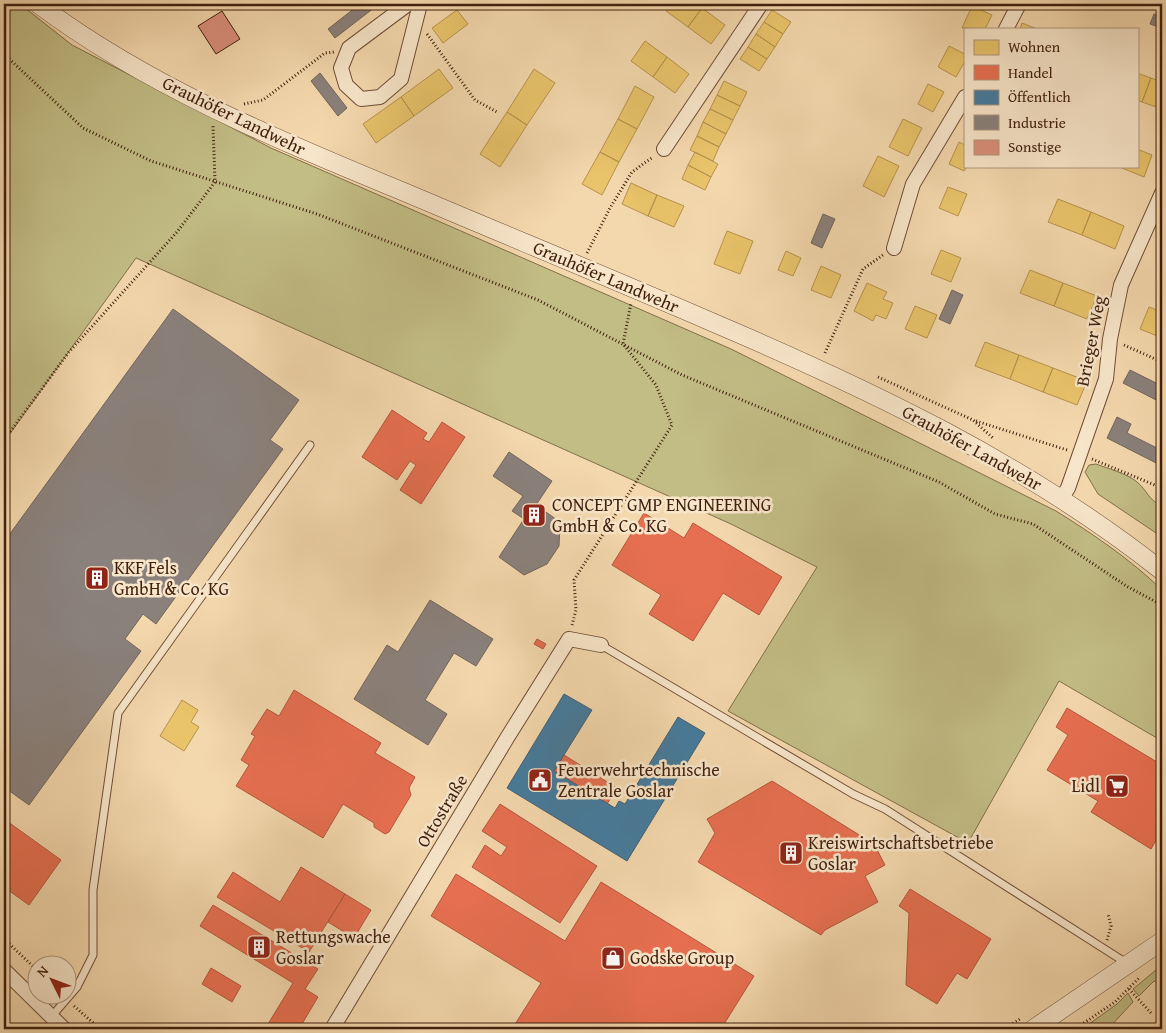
<svg xmlns="http://www.w3.org/2000/svg" width="1166" height="1033" font-family="'Gentium Book Plus',serif">
  <style>
    .green { fill: #c2bc85; stroke: #826e4a }
    .homes { fill: #e9c46a; stroke: #b7924e }
    .shops { fill: #e76f51; stroke: #b5573d }
    .public { fill: #457b9d; stroke: #445f72 }
    .industry { fill: #8a817c; stroke: #74645b }
    .building { fill: #db8f7b; stroke: #411f0e }
    .lines { fill: none; stroke-linecap: round; stroke-linejoin: round }
    .service-casing { stroke: #6e4d36; stroke-width: 9 }
    .minor-casing { stroke: #6e4d36; stroke-width: 16 }
    .tertiary-casing { stroke: #6e4d36; stroke-width: 19 }
    .path { stroke: #411f0e; stroke-width: 3; stroke-dasharray: 1 2.5; stroke-linecap: butt }
    .service { stroke: #f8e6ca; stroke-width: 7 }
    .minor { stroke: #f8e6ca; stroke-width: 14 }
    .tertiary { stroke: #f8e6ca; stroke-width: 18 }
    .labels { text-anchor: middle; stroke-width: 5; stroke-linejoin: round; paint-order: stroke }
    .street-label { font-size: 18px; fill: #411f0e; stroke: #f8e6ca }
    .poi-label { font-size: 18px; fill: #411f0e; stroke: #f8e6ca; text-anchor: start }
  </style>
  <rect width="100%" height="100%" fill="#f4d8ad"/>
  <filter id="stains"><feTurbulence type="fractalNoise" baseFrequency=".004" numOctaves="4"/><feColorMatrix values="0 0 0 0 .2 0 0 0 0 .09 0 0 0 0 .02 0 0 0 .5 -.17"/></filter>
  <radialGradient id="worn" r=".72"><stop offset=".6" stop-color="#630" stop-opacity="0"/><stop offset="1" stop-color="#630" stop-opacity=".3"/></radialGradient>
  <path class="green" d="M4 4H20L72 45 271 148 731 349 1056 511C1093 534 1130 559 1162 590V741L1059 681 968 843 728 711 817 567 731 524 136 258 4 442Z
    M1096 464C1109 469 1126 473 1137 482 1147 490 1149 501 1162 506V537L1098 494 1085 472 1089 465Z
    M1162 965V986L1154 981 1139 996 1133 989Z
    M1128 993 1133 1002 1108 1029H1082L1117 1004Z"/>
  <path class="homes" d="M670 4H696L702 8 688 27 666 11Z
    M972 6 992 15 985 29 962 28Z
    M702 8 725 25 711 44 688 27Z
    M457 10 468 24 443 43 432 28Z
    M772 10 791 22 783 34 764 22Z
    M764 22 783 34 775 47 756 34Z
    M1022 23 1037 29H1020Z
    M756 34 775 47 767 59 748 47Z
    M645 41 667 57 653 77 631 61Z
    M949 46 965 54V61L956 77 938 67Z
    M748 47 767 59 759 71 740 59Z
    M667 57 689 74 675 93 653 77Z
    M439 69 453 88 414 116 401 97Z
    M534 69 555 83 527 125 507 112Z
    M1137 73 1151 78 1142 102 1137 100Z
    M1151 78 1162 82V109L1142 102Z
    M724 81 747 92 740 106 717 95Z
    M928 84 944 92 933 112 918 104Z
    M635 86 654 97 637 129 618 119Z
    M717 95 740 106 733 120 710 109Z
    M401 97 414 116 376 143 363 124Z
    M710 109 733 120 726 134 703 122Z
    M507 112 527 125 500 167 480 154Z
    M618 119 637 129 619 162 600 152Z
    M903 119 922 128 908 156 889 147Z
    M703 122 726 134 719 147 697 136Z
    M697 136 719 147 713 161 690 150Z
    M959 142 965 145V166H967L964 171 949 164Z
    M1137 149 1152 155 1144 177 1117 166H1137Z
    M600 152 619 162 602 195 582 184Z
    M695 152 718 164 711 177 688 165Z
    M878 156 899 166 884 197 863 186Z
    M688 165 711 177 705 190 682 179Z
    M631 183 657 195 648 216 622 204Z
    M948 187 967 194 958 216 939 208Z
    M657 195 684 206 674 227 648 216Z
    M1058 199 1091 212 1082 235 1048 222Z
    M1091 212 1124 226 1115 249 1082 235Z
    M727 231 753 241 740 274 714 264Z
    M941 250 961 258 951 282 931 274Z
    M786 251 801 258 793 276 778 270Z
    M821 266 841 275 831 298 811 290Z
    M1030 270 1063 283 1054 306 1020 293Z
    M867 283 887 292 883 299 893 303 886 319 876 315 873 321 854 311Z
    M1063 283 1097 296 1087 319 1054 306Z
    M915 306 937 315 927 338 905 329Z
    M1149 307 1162 312V338L1140 329Z
    M985 342 1019 355 1010 379 975 366Z
    M1019 355 1053 368 1043 392 1010 379Z
    M1053 368 1087 381 1077 405 1043 392Z
    M182 700 198 710 191 722 199 727 184 751 160 736Z"/>
  <path class="shops" d="M392 410 427 433 423 439 429 442 442 422 465 437 421 504 400 490 416 465 410 461 397 480 362 457Z
    M644 513 684 538 693 523 782 577 759 615 723 593 693 641 649 614 661 595 612 565Z
    M537 639 546 644 543 649 534 644Z
    M294 690 381 743 375 753 415 777 409 788 411 795 389 832 385 834 374 827V823L343 804 323 838 236 786 249 765 241 760 255 736 251 734 267 709 279 716Z
    M1067 708 1162 765V830L1151 849 1091 812 1098 801 1047 770 1068 735 1056 727Z
    M564 755 617 788 607 804 554 771Z
    M772 781 874 844 885 865 865 876 878 902 825 930 821 935 698 862 715 833 707 819Z
    M500 804 597 866 560 923 472 867 485 845 501 856 507 847 482 831Z
    M4 819 61 860 29 905 4 887Z
    M301 867 345 894 309 952 217 897 233 872 280 902Z
    M456 874 565 941 601 882 754 976 721 1029H512L541 983 431 916Z
    M910 889 991 939 967 979 957 973 937 1004 906 985 909 913 899 906Z
    M345 894 371 910 354 938 328 922Z
    M213 905 318 969 305 989 318 997 299 1029H265L293 983 200 926Z
    M211 968 241 986 232 1002 202 984Z
    M247 1023 258 1029H243Z"/>
  <path class="public" d="M564 694 592 710 554 771 615 808 619 801 625 804 678 717 705 733 627 861 507 788Z"/>
  <path class="industry" d="M360 4H379L335 38 328 29Z
    M1154 14 1162 17V28L1150 24Z
    M320 73 347 108 338 116 311 81Z
    M823 214 835 219 822 248 811 243Z
    M952 290 963 295 950 324 939 319Z
    M173 309 299 400 270 440 283 449 156 624 143 614 125 639 141 651 29 805 4 787V542Z
    M1130 370 1162 386V403L1123 383Z
    M1117 417 1131 424 1127 433 1157 448 1162 439V466L1107 438Z
    M509 452 552 481 536 505 560 522 559 546 547 564 524 575 499 557 524 519 512 511 523 496 493 476Z
    M430 600 493 639 476 666 454 653 425 700 447 714 428 745 354 699 387 645 398 652Z"/>
  <path class="building" d="M222 11 240 39 216 54 198 26Z"/>
  <g class="lines">
    <g class="service-casing">
      <path id="service" d="M601 645 853 794 885 809 1128 964
        M51 1017 77 987 93 955V890L118 713 310 445
        M4 1024 10 1029"/>
    </g>
    <g class="minor-casing">
      <path id="minor" d="M408 4 349 48 341 68 346 85 361 99 380 97 401 79 420 4
        M1006 29 1019 4
        M664 149 761 4
        M894 248 913 184 965 97
        M1061 499 1068 488 1106 379 1110 339 1121 285 1162 193
        M4 970 64 1029
        M332 1029 507 738 569 639 601 645"/>
    </g>
    <g class="tertiary-casing">
      <path id="tertiary" d="M38 4C151 89 286 143 416 197 515 239 615 280 714 323 871 390 1027 464 1162 571
        M1033 1029 1162 941"/>
    </g>
    <path class="path" d="M427 34 475 100 497 112
      M4 54 83 128 151 161 317 214 538 300 682 375 939 482 995 514 1033 524 1128 587 1162 605
      M244 104 263 100 325 53 334 52
      M587 253 610 208 632 172 653 157
      M1124 345 1162 362
      M825 353 863 269 883 255
      M878 377 973 420 993 438
      M976 421 1067 450
      M4 440 69 352 177 232 215 182 213 125
      M1092 459 1162 488
      M572 625 576 610 574 580 672 425 656 385 623 344 631 303
      M4 939 38 971
      M1107 940 1111 926 1108 914
      M1129 989 1151 1013
      M74 1006 100 1029
      M1004 1029 1020 1019
      M1075 1029 1115 1002 1140 977"/>
    <use href="#service" class="service"/>
    <use href="#minor" class="minor"/>
    <use href="#tertiary" class="tertiary"/>
  </g>
  <defs>
    <g id="building-square" transform="scale(1.25)"><rect x="-9" y="-9" width="18" height="18" rx="4" fill="#8f2418" stroke="#f8e6ca"/><path d="M-4-6H4V6H1V3H-1V6H-4ZM-2.5-4.3h1.7v1.8h-1.7ZM.8-4.3h1.7v1.8H.8ZM-2.5-1h1.7V.8h-1.7ZM.8-1h1.7V.8H.8Z" fill="#fff"/></g>
    <g id="civic-square" transform="scale(1.25)"><rect x="-9" y="-9" width="18" height="18" rx="4" fill="#8f2418" stroke="#f8e6ca"/><path d="M-.6-6.5H3V-4.5H.6V-3L4-1V1h2V6H-6V1h2V-1L-.6-3ZM-1.2 2.5V6h2.4V2.5Z" fill="#fff"/></g>
    <g id="supermarket-square" transform="scale(1.25)"><rect x="-9" y="-9" width="18" height="18" rx="4" fill="#8f2418" stroke="#f8e6ca"/><path d="M-6-5.5h2.5l.6 2H6L4.5 2H-2.5L-4.4-4H-6ZM-1.5 3.2a1.3 1.3 0 1 0 .1 0ZM3 3.2a1.3 1.3 0 1 0 .1 0Z" fill="#fff"/></g>
    <g id="shop-square" transform="scale(1.25)"><rect x="-9" y="-9" width="18" height="18" rx="4" fill="#8f2418" stroke="#f8e6ca"/><path d="M-5-2.5h2.3a2.7 3.5 0 0 1 5.4 0H5L5.5 6h-11ZM-1.5-2.5h3a1.5 2.3 0 0 0-3 0Z" fill="#fff"/></g>
  </defs>
  <g fill-rule="evenodd">
    <use href="#building-square" x="534" y="515"/>
    <use href="#building-square" x="97" y="578"/>
    <use href="#civic-square" x="540" y="780"/>
    <use href="#supermarket-square" x="1117" y="786"/>
    <use href="#building-square" x="791" y="853"/>
    <use href="#building-square" x="259" y="947"/>
    <use href="#shop-square" x="613" y="958"/>
  </g>
  <g class="labels">
    <g class="street-label">
      <text transform="translate(234 116) rotate(26)" y="6">Grauhöfer Landwehr</text>
      <text transform="translate(606 277) rotate(23)" y="6">Grauhöfer Landwehr</text>
      <text transform="translate(1091 341) rotate(-79)" y="6">Brieger Weg</text>
      <text transform="translate(972 448) rotate(29)" y="6">Grauhöfer Landwehr</text>
      <text transform="translate(442 811) rotate(-59)" y="6">Ottostraße</text>
    </g>
    <g class="poi-label">
      <text x="552" y="511">CONCEPT GMP ENGINEERING<tspan x="552" dy="21">GmbH &amp; Co. KG</tspan></text>
      <text x="114" y="574">KKF Fels<tspan x="114" dy="21">GmbH &amp; Co. KG</tspan></text>
      <text x="558" y="776">Feuerwehrtechnische<tspan x="558" dy="21">Zentrale Goslar</tspan></text>
      <text x="1100" y="792" text-anchor="end">Lidl</text>
      <text x="808" y="849">Kreiswirtschaftsbetriebe<tspan x="808" dy="21">Goslar</tspan></text>
      <text x="276" y="943">Rettungswache<tspan x="276" dy="21">Goslar</tspan></text>
      <text x="630" y="964">Godske Group</text>
    </g>
  </g>
  <rect width="1166" height="1033" fill="none" stroke="#f4d8ad" stroke-width="20"/>
  <rect x="5" y="5" width="1156" height="1023" fill="none" stroke="#411f0e" stroke-width="2.5"/>
  <rect x="10" y="10" width="1146" height="1013" fill="none" stroke="#411f0e"/>
  <rect x="964" y="28" width="175" height="140" fill="#f8e6ca" stroke="#af967f"/>
  <rect x="974" y="40" width="25" height="15" fill="#e9c46a" stroke="#af967f"/>
  <text x="1008" y="52" font-size="15" fill="#411f0e">Wohnen</text>
  <rect x="974" y="65" width="25" height="15" fill="#e76f51" stroke="#af967f"/>
  <text x="1008" y="78" font-size="15" fill="#411f0e">Handel</text>
  <rect x="974" y="90" width="25" height="15" fill="#457b9d" stroke="#af967f"/>
  <text x="1008" y="102" font-size="15" fill="#411f0e">Öffentlich</text>
  <rect x="974" y="115" width="25" height="15" fill="#8a817c" stroke="#af967f"/>
  <text x="1008" y="128" font-size="15" fill="#411f0e">Industrie</text>
  <rect x="974" y="140" width="25" height="15" fill="#db8f7b" stroke="#af967f"/>
  <text x="1008" y="152" font-size="15" fill="#411f0e">Sonstige</text>
  <g transform="translate(52 980) rotate(312)"><circle r="24" fill="#f8e6ca" stroke="#af967f"/>
  <path d="M0-4L9 19L0 12L-9 19Z" fill="#8f2418"/>
  <text y="-8" font-size="14" font-weight="bold" text-anchor="middle" fill="#411f0e">N</text>
  </g>
  <rect width="100%" height="100%" filter="url(#stains)"/>
  <rect width="100%" height="100%" fill="url(#worn)"/>
</svg>
